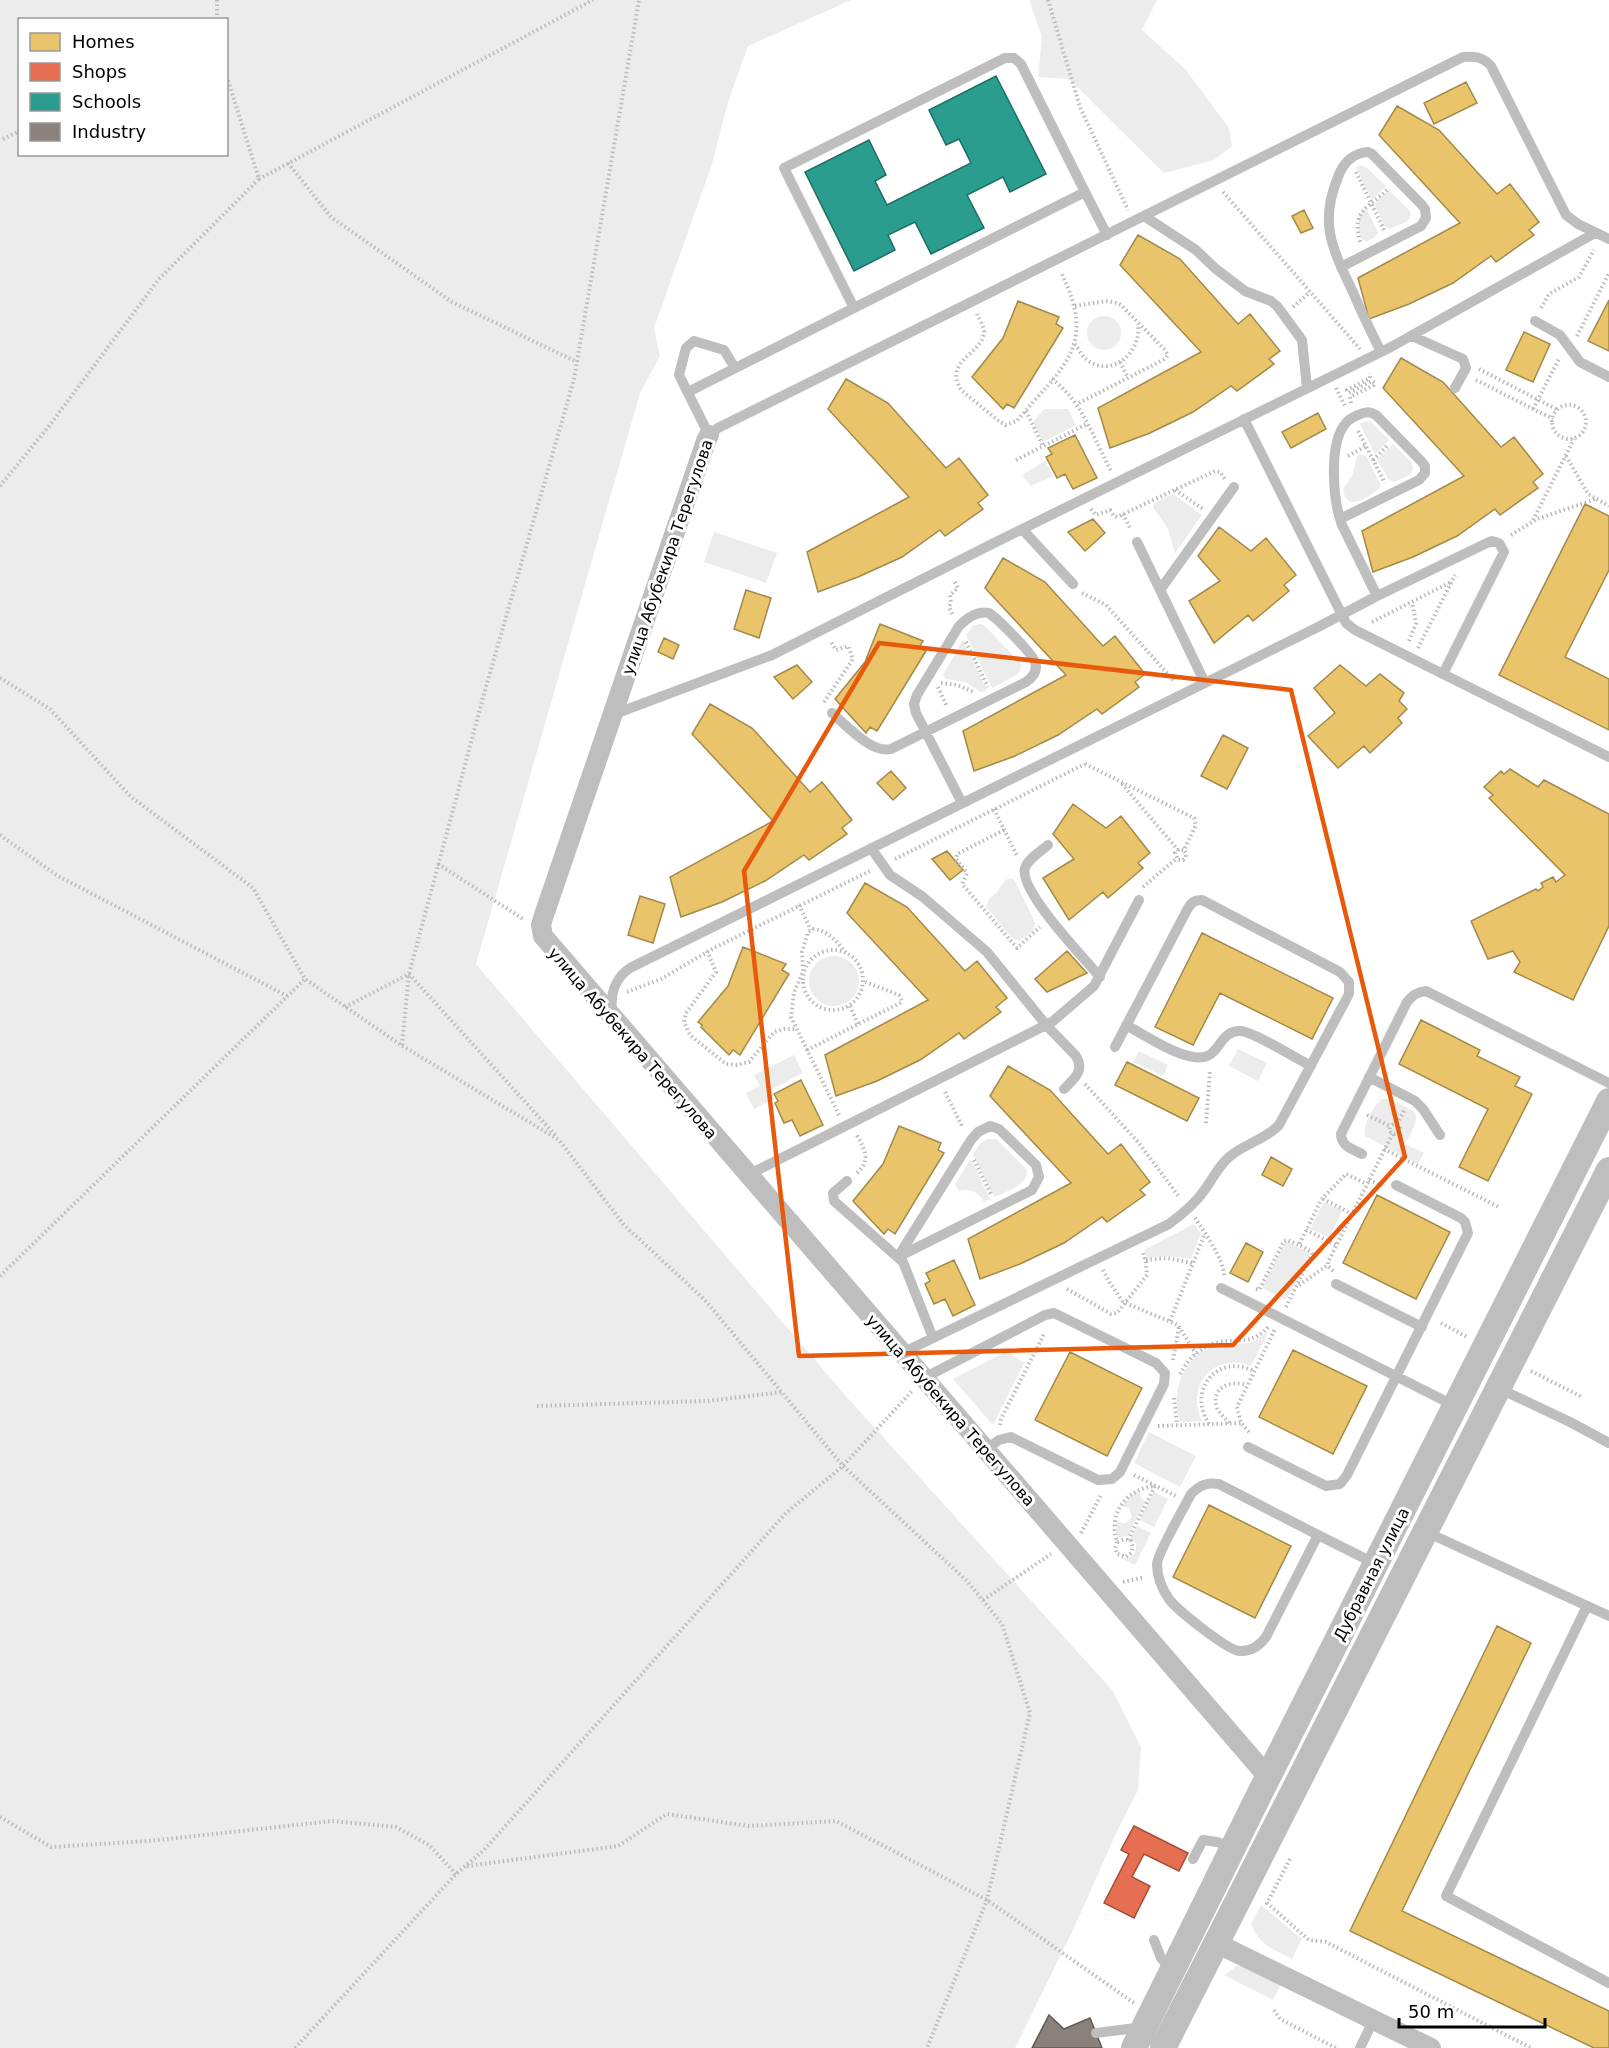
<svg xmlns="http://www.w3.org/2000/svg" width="1609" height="2048" font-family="'DejaVu Sans',sans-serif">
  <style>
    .green { fill: #ececec; fill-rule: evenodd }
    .homes { fill: #e9c46a; stroke: #a3894a; stroke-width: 1.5 }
    .shops { fill: #e76f51; stroke: #a24e39; stroke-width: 1.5 }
    .schools { fill: #2a9d8f; stroke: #1d6e64; stroke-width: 1.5 }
    .industry { fill: #8a817c; stroke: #615a57; stroke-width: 1.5 }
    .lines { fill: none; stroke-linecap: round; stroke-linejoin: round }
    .path { stroke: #b9b9b9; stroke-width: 4; stroke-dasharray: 1.5 3; stroke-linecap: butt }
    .service { stroke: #bebebe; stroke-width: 10 }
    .minor { stroke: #bebebe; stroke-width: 20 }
    .tertiary { stroke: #bebebe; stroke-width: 26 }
    .marked { fill: none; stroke: #e8590c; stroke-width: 4.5; stroke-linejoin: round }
    .labels { text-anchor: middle; stroke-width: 6; stroke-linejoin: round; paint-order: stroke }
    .street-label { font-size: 16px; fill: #000; stroke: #fff }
  </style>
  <rect width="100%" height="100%" fill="#fff"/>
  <path class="green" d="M0 0H851L748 46 728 102 712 164 654 328 660 356 640 393 476 964 844 1394 1113 1691 1141 1747 1138 1790 1118 1829 1073 1930 1015 2048H0ZM20 20H226V154H20Z
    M1029 0H1157L1142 30 1185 69 1229 128 1232 146 1214 160 1164 173 1069 79 1038 77 1042 37Z
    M1360 165 1366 167 1386 186 1372 200 1356 167Z
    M1389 190 1410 211 1411 215 1408 221 1390 229 1385 227 1374 204Z
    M1366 208 1378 233 1375 237 1366 242 1360 237C1358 226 1357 216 1366 208Z
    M1087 333a17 17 0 1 1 34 0a17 17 0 1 1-34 0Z
    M1044 409H1068L1076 425 1043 442 1033 422Z
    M1368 421 1371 422 1389 440 1375 454 1360 424Z
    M1393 444 1411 462 1413 468 1410 475 1394 482 1388 479 1377 459Z
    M1359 454 1366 456 1381 486C1377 492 1362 501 1354 502 1349 502 1348 500 1345 497L1343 489 1353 474 1356 459Z
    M1045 461 1053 476 1031 486 1022 475Z
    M1173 494 1202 515 1175 553 1168 529 1153 507 1154 503Z
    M714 532 777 553 766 583 704 562Z
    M980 624 984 625 1022 665 1018 674 992 688 966 635 973 626Z
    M963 640 987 690 981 692 965 682 946 679 943 675Z
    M1012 878 1015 881 1035 923 1033 931 1019 941 1013 939 986 907 989 899 997 892 1005 880Z
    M809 981a25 25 0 1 1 50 0a25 25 0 1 1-50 0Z
    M1238 1049 1267 1063 1258 1081 1229 1066Z
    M1139 1051 1168 1065 1163 1076 1133 1062Z
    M794 1055 803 1073 770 1090 774 1099 754 1109 746 1093 760 1086 754 1075Z
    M1382 1099H1391L1415 1112C1419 1123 1410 1134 1405 1144L1424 1153 1418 1164 1365 1136C1363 1124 1373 1106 1382 1099Z
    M988 1139H996L1027 1170C1027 1186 1007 1191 994 1197L973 1154 980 1144Z
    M971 1159 990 1199 984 1202C978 1192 970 1188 959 1191L955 1184Z
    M1324 1202 1342 1211 1329 1238 1310 1229Z
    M1194 1224 1201 1233 1191 1259 1169 1256 1147 1258 1144 1250Z
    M1286 1241 1310 1253 1286 1300 1262 1288Z
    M1270 1329 1251 1366C1214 1351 1185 1386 1202 1421L1180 1422C1169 1390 1185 1353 1219 1344 1224 1343 1228 1344 1233 1344 1248 1346 1260 1340 1270 1329Z
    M1007 1351 1024 1363 993 1425 953 1379Z
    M1149 1432 1196 1456 1180 1487 1134 1463Z
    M1140 1491 1141 1497 1145 1502 1128 1536 1117 1538 1116 1519 1121 1523H1126L1132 1517 1129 1508 1122 1506 1131 1495Z
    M1154 1492 1168 1499 1154 1527 1140 1520Z
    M1137 1526 1151 1533 1135 1565 1121 1558H1130L1136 1551V1543L1131 1538Z
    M1261 1905 1302 1939 1292 1959C1273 1949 1260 1946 1251 1924Z
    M1237 1966 1247 1967 1281 1984 1273 2000 1224 1975Z"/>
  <path class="homes" d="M1466 82 1477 103 1434 124 1424 103Z
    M1397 106 1439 130 1497 194 1510 184 1539 222 1529 230 1534 235 1496 262 1491 256 1453 283 1409 304 1369 319 1358 278 1460 223 1379 135Z
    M1304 210 1313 228 1301 233 1292 216Z
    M1138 235 1180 259 1238 324 1250 314 1280 351 1269 359 1274 364 1237 391 1231 386 1193 412 1150 433 1110 448 1098 408 1201 352 1120 265Z
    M1609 300V351L1588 341Z
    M1018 301 1059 317 1056 324 1063 328 1014 408 1007 404 1003 409 972 377 1003 338Z
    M1524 332 1550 344 1533 382 1506 370Z
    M1401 358 1443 382 1501 447 1514 437 1543 474 1533 482 1538 488 1500 515 1495 509 1457 536 1413 557 1373 572 1362 531 1464 476 1383 388Z
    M846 379 888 403 946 468 959 458 988 495 978 503 983 509 945 536 940 530 902 557 858 577 818 592 807 552 909 497 828 409Z
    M1318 413 1326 429 1291 448 1282 432Z
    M1075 435 1097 478 1073 489 1065 474 1057 478 1046 457 1052 454 1048 448Z
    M1585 504 1609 516V570L1565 657 1609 679V730L1499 675Z
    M1093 519 1105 533 1085 551 1068 532Z
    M1219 527 1251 551 1266 538 1296 575 1284 585 1289 591 1253 621 1248 615 1214 643 1189 601 1220 581 1198 556Z
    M1003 558 1045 582 1103 646 1115 636 1145 674 1135 682 1139 687 1102 714 1097 709 1058 735 1015 756 974 771 963 731 1066 675 985 588Z
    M746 590 771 598 759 638 734 629Z
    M880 624 923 641 919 648 926 651 877 731 870 727 866 733 835 699 865 662Z
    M664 638 679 645 673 659 658 652Z
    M797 665 812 682 793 699 774 677Z
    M1340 665 1366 686 1380 674 1404 693 1399 701 1407 709 1398 718 1402 723 1370 753 1364 746 1338 768 1308 736 1335 713 1314 688Z
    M710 704 752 728 810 792 822 782 852 820 842 828 847 834 809 860 804 855 765 881 722 902 681 917 670 877 773 821 692 734Z
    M1223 735 1248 748 1227 789 1201 776Z
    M1510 769 1538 787 1544 780 1609 814V926L1573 1000 1514 972 1520 962 1513 951 1488 959 1471 921 1536 889 1538 891 1543 887 1541 883 1553 877 1556 882 1565 875 1489 798 1493 795 1484 787 1501 771 1504 774Z
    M891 771 906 788 893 800 877 783Z
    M1073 804 1106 828 1121 816 1150 853 1138 863 1143 868 1108 898 1103 892 1069 920 1043 878 1074 859 1053 834Z
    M947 851 963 870 950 880 932 859Z
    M865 883 907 907 965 971 977 961 1007 998 996 1007 1001 1012 964 1039 959 1033 920 1060 877 1081 836 1096 825 1055 928 1000 847 913Z
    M640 896 665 904 653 943 628 935Z
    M1202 933 1333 998 1312 1039 1220 993 1193 1045 1155 1027Z
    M743 947 786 964 782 970 789 974 740 1055 733 1050 729 1055 701 1027 702 1025 698 1022 728 986Z
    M1067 951 1087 973 1047 992 1035 979Z
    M1421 1020 1480 1050 1477 1056 1520 1077 1515 1086 1532 1094 1488 1181 1459 1167 1488 1109 1399 1064Z
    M1127 1062 1199 1098 1187 1121 1115 1085Z
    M1008 1066 1050 1090 1108 1154 1121 1144 1150 1182 1140 1190 1145 1195 1107 1222 1102 1217 1064 1243 1020 1264 980 1279 968 1239 1071 1183 990 1096Z
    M801 1080 823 1125 800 1136 792 1120 784 1123 775 1103 778 1101 774 1094Z
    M899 1126 941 1143 938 1150 944 1153 895 1234 888 1229 884 1234 853 1201 883 1164Z
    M1271 1157 1292 1169 1283 1186 1262 1175Z
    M1377 1195 1450 1232 1416 1299 1343 1263Z
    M1246 1243 1263 1252 1248 1282 1230 1273Z
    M954 1260 975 1305 953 1316 945 1299 934 1304 925 1284 930 1281 926 1273Z
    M1293 1350 1367 1386 1333 1454 1259 1417Z
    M1070 1352 1142 1388 1107 1456 1035 1420Z
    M1209 1505 1291 1546 1255 1618 1173 1577Z
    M1497 1626 1531 1643 1402 1911 1609 2011V2048H1594L1350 1931Z"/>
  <path class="shops" d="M1134 1826 1188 1853 1179 1871 1144 1854 1132 1877 1150 1886 1134 1918 1104 1903 1129 1854 1121 1850Z"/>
  <path class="schools" d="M996 76 1046 174 1010 192 1003 177 967 195 984 228 931 254 915 222 888 235 895 250 854 271 805 172 869 140 886 175 875 181 887 205 971 163 959 139 946 145 929 110Z"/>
  <path class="industry" d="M1049 2015 1064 2029 1090 2018 1102 2048H1032Z"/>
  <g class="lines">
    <path class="path" d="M217 0V20
      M1048 0 1080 107 1128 210
      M3 139 20 131
      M288 163 331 217 452 302 577 362
      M1356 172 1384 230
      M259 179 593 0
      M1223 192 1360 349
      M1360 242C1351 209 1369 208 1388 189
      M1075 306 1106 301 1117 303 1121 305 1165 350 1168 355 1165 359 1077 404
      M1293 307 1310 292
      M1541 308 1549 294 1579 277 1594 250
      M977 314C979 319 984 326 984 332 983 354 943 360 961 390L1000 422 1006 425 1017 421C1063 365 1098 348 1061 272
      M1577 336 1609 273
      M1075 344C1079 350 1083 358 1090 362 1116 377 1142 349 1138 324
      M1120 362 1128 378
      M1479 369 1558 410
      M1052 379C1082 401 1094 439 1111 471
      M1476 380 1553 419
      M1336 388 1345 406
      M1351 403 1350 397 1374 385 1375 383 1372 381 1349 393 1347 390 1370 378V373
      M1552 422a17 17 0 1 1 34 0a17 17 0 1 1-34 0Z
      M1533 409 1559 359
      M1026 411 1043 446
      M1358 431 1385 483
      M1348 456 1366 446
      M1566 456 1588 494 1609 506
      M1016 460 1087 424
      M1373 460 1388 445
      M0 486 49 426 159 279 259 179 226 74
      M1175 490 1203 509
      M1091 509 1096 515 1110 510 1114 516 1117 517 1215 471 1220 472 1225 479
      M1123 514 1131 530
      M1533 520 1574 439
      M1511 535 1537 519 1596 499
      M1082 593 1106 605 1175 682
      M952 614 949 607 951 602 950 595 958 588 954 580
      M1372 622 1451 582
      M1409 641 1416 623 1412 602
      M966 642 988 687
      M1418 648 1455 575
      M0 678 50 709 130 796 253 888 305 979 401 1045 559 1140 624 1225 705 1300 843 1466 968 1582 1002 1624 1030 1713 987 1900 927 2048
      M941 683 957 685 974 692
      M938 687 947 707
      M824 702 853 659 848 646 836 650 831 642
      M1085 764 1194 818 1196 825 1184 850 1179 849 1175 853 1178 860H1183L1186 857V853L1184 850
      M1122 784 1178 850
      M994 809 1017 856
      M1004 830 957 854 956 859 967 873 962 884 1017 948 1040 927
      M0 835 58 876 287 996
      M895 859 1085 764
      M438 864 523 919
      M1143 887 1177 858
      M799 905 811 930
      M803 980a30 30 0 1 1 60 0a30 30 0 1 1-60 0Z
      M707 951 716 972 686 1013 684 1022 690 1035 726 1064 737 1065 749 1062 774 1032 784 1029H797
      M627 992 661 979 714 948 870 871
      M850 1006 858 1024
      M345 1007 409 974 556 1136
      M402 1045 409 974 484 694 574 379 639 0
      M807 1050 900 1003 902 1001 899 995 863 981
      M1085 1084 1138 1142 1180 1198
      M945 1092 963 1128
      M839 1115 791 1017 794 992 803 972 802 952 808 932 814 929C829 931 838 943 847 954
      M1367 1115 1390 1126
      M1206 1123 1210 1071
      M1390 1129a5 5 0 1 1 10 0a5 5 0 1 1-10 0Z
      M1397 1124 1405 1109
      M1384 1149 1499 1207
      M974 1160 992 1196
      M857 1173C871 1160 865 1151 857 1135
      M1369 1180 1382 1186
      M1323 1199 1352 1214
      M1195 1218C1204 1231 1224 1260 1224 1275
      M1306 1230 1336 1245
      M1146 1260 1167 1258 1193 1263
      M1103 1270 1110 1283 1123 1302 1178 1325 1196 1354
      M1333 1271 1328 1266V1262L1393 1133
      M0 1276 305 979
      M1299 1285 1328 1265
      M1067 1289 1111 1314 1117 1313 1147 1275 1146 1262 1142 1251
      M1256 1289 1259 1290 1284 1241 1287 1240 1299 1245
      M1286 1307 1312 1254 1310 1251 1299 1245 1321 1200 1346 1174 1367 1184
      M1170 1321 1205 1233
      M1441 1323 1467 1337
      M1173 1360 1179 1327
      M1531 1371 1582 1397
      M1180 1374C1189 1358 1202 1345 1220 1342 1242 1338 1252 1345 1269 1326
      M1174 1398 1177 1425
      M537 1406 708 1401 782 1392
      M1229 1423C1225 1418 1219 1413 1217 1408 1210 1387 1231 1380 1247 1385
      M1209 1424C1187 1390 1217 1353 1254 1371
      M1000 1425 1001 1419 1045 1332
      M1158 1426 1241 1423
      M1249 1432 1241 1423 1237 1407 1275 1329
      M1134 1475 1176 1496
      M1081 1533 1101 1495
      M1128 1540 1155 1486
      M1117 1542 1115 1548 1117 1554 1126 1557 1131 1553 1133 1547 1131 1541 1125 1539 1117 1542C1108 1514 1125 1489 1155 1486
      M1123 1582 1145 1577
      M983 1600 1051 1554
      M0 1817 51 1847 149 1841 332 1821 396 1827 429 1845 456 1874
      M1290 1859 1267 1903 1309 1940 1326 1942 1531 2048
      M467 1866 618 1846 667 1814 749 1826 836 1821 987 1900 1134 2003
      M1274 2010 1280 2019 1336 2048
      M295 2048 456 1874 483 1851 786 1513 843 1466 912 1391"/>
    <path class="service" d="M1005 58H1014L1021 64 1085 192 854 308 784 168Z
      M1085 192 1107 235
      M1144 216 1196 250 1216 269 1245 291 1271 301 1277 306 1302 340 1307 388
      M1341 267 1421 226 1426 218 1425 209 1422 205 1372 154 1368 152C1353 153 1343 163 1338 177 1319 223 1332 248 1352 290 1361 311 1371 332 1381 352
      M1535 321 1560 335 1580 362 1609 377
      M1412 336 1463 359 1466 368 1455 388
      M735 368 724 350 694 341 686 348 679 375 709 435 718 428 1463 57C1475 56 1483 57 1491 66L1566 215 1578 224 1609 239
      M688 392 854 308
      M1244 419 1346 623 1355 630 1609 757
      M1022 529 1073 584
      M1137 542 1205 683
      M1160 590 1234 487
      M1377 596 1487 543 1492 541 1499 543 1504 552 1443 674
      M832 713C847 726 872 754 891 749 936 727 981 704 1026 682 1033 677 1038 670 1035 662 1032 653 998 619 989 613 977 610 967 618 959 626L917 695 914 704 916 713 962 803
      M612 715 772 655 990 545 1391 347 1595 233
      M1048 845C1041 851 1028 859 1025 868 1018 890 1085 959 1100 977
      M871 848 890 875 923 897 987 952 1047 1026 1076 1056C1085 1071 1074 1079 1064 1089
      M612 1013C610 994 614 979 630 968L1320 626 1377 596 1342 525C1333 501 1328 443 1346 423 1349 419 1354 417 1358 415 1365 412 1369 411 1376 415L1422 462 1425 466V473L1419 480 1340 519
      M1126 1025C1145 1035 1196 1071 1213 1052 1222 1043 1226 1030 1241 1031 1254 1032 1297 1059 1311 1066
      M1369 1077 1415 1101 1423 1109 1440 1135
      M990 1126 999 1129 1036 1165 1039 1177 1032 1190 898 1257 971 1140 978 1132Z
      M1362 1154C1352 1149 1341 1146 1341 1134L1407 1002C1413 995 1417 992 1426 991L1609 1083
      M748 1175 1052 1022 1094 986 1139 900
      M847 1181 833 1193 834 1201 903 1262 933 1338
      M1336 1284 1422 1327
      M1221 1288 1455 1406
      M902 1353 1169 1224C1184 1213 1196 1203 1206 1188 1213 1178 1219 1166 1228 1158 1243 1144 1265 1140 1279 1125L1349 994V982L1340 972 1202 900C1194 900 1191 903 1187 910L1115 1047
      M924 1378 1045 1315 1054 1313 1156 1363 1165 1373 1164 1384 1120 1472 1112 1479 1098 1480 1011 1437 999 1440 985 1450
      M1498 1388 1570 1422 1609 1443
      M1248 1447 1326 1486 1340 1484 1347 1475 1468 1233 1465 1222 1461 1218 1396 1185
      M1424 1531 1609 1616
      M1318 1535 1266 1637C1260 1645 1251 1652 1239 1651 1226 1649 1177 1610 1169 1599 1162 1589 1157 1577 1157 1564 1157 1554 1185 1506 1191 1494 1200 1485 1207 1482 1219 1484L1318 1535 1376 1564
      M1587 1606 1446 1896 1609 1983
      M1193 1859 1203 1840 1217 1842 1233 1847
      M1154 1940 1161 1958 1172 1970
      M1096 2033 1144 2027
      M1360 2048 1374 2019"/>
    <path class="minor" d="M709 435 706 441 544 915 541 925 543 936 1268 1777
      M1216 1943 1431 2048"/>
    <path class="tertiary" d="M1134 2048 1258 1797 1609 1101
      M1163 2048 1609 1170"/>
  </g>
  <path class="marked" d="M879 643 1291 690 1405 1157 1233 1345 799 1356 744 871Z"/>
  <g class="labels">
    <g class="street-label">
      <text transform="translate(667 557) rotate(-71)" y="6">улица Абубекира Терегулова</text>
      <text transform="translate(633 1043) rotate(49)" y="6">улица Абубекира Терегулова</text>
      <text transform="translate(951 1410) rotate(49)" y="6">улица Абубекира Терегулова</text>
      <text transform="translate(1371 1574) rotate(-63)" y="6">Дубравная улица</text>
    </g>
  </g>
  <rect x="18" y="18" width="210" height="138" fill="#ffffff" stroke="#999999" stroke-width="1.5"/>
  <rect x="30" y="33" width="30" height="18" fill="#e9c46a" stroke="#999999" stroke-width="1.5"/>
  <text x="72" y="48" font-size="18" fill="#000000">Homes</text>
  <rect x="30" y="63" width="30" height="18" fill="#e76f51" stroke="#999999" stroke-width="1.5"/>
  <text x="72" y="78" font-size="18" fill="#000000">Shops</text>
  <rect x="30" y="93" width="30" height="18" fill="#2a9d8f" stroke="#999999" stroke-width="1.5"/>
  <text x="72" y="108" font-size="18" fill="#000000">Schools</text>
  <rect x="30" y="123" width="30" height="18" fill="#8a817c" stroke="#999999" stroke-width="1.5"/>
  <text x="72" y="138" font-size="18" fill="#000000">Industry</text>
  <path d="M1399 2018v9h146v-9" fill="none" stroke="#000000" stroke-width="3"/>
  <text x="1408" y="2018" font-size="18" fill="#000000" stroke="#ffffff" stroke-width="4.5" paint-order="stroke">50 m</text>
</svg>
